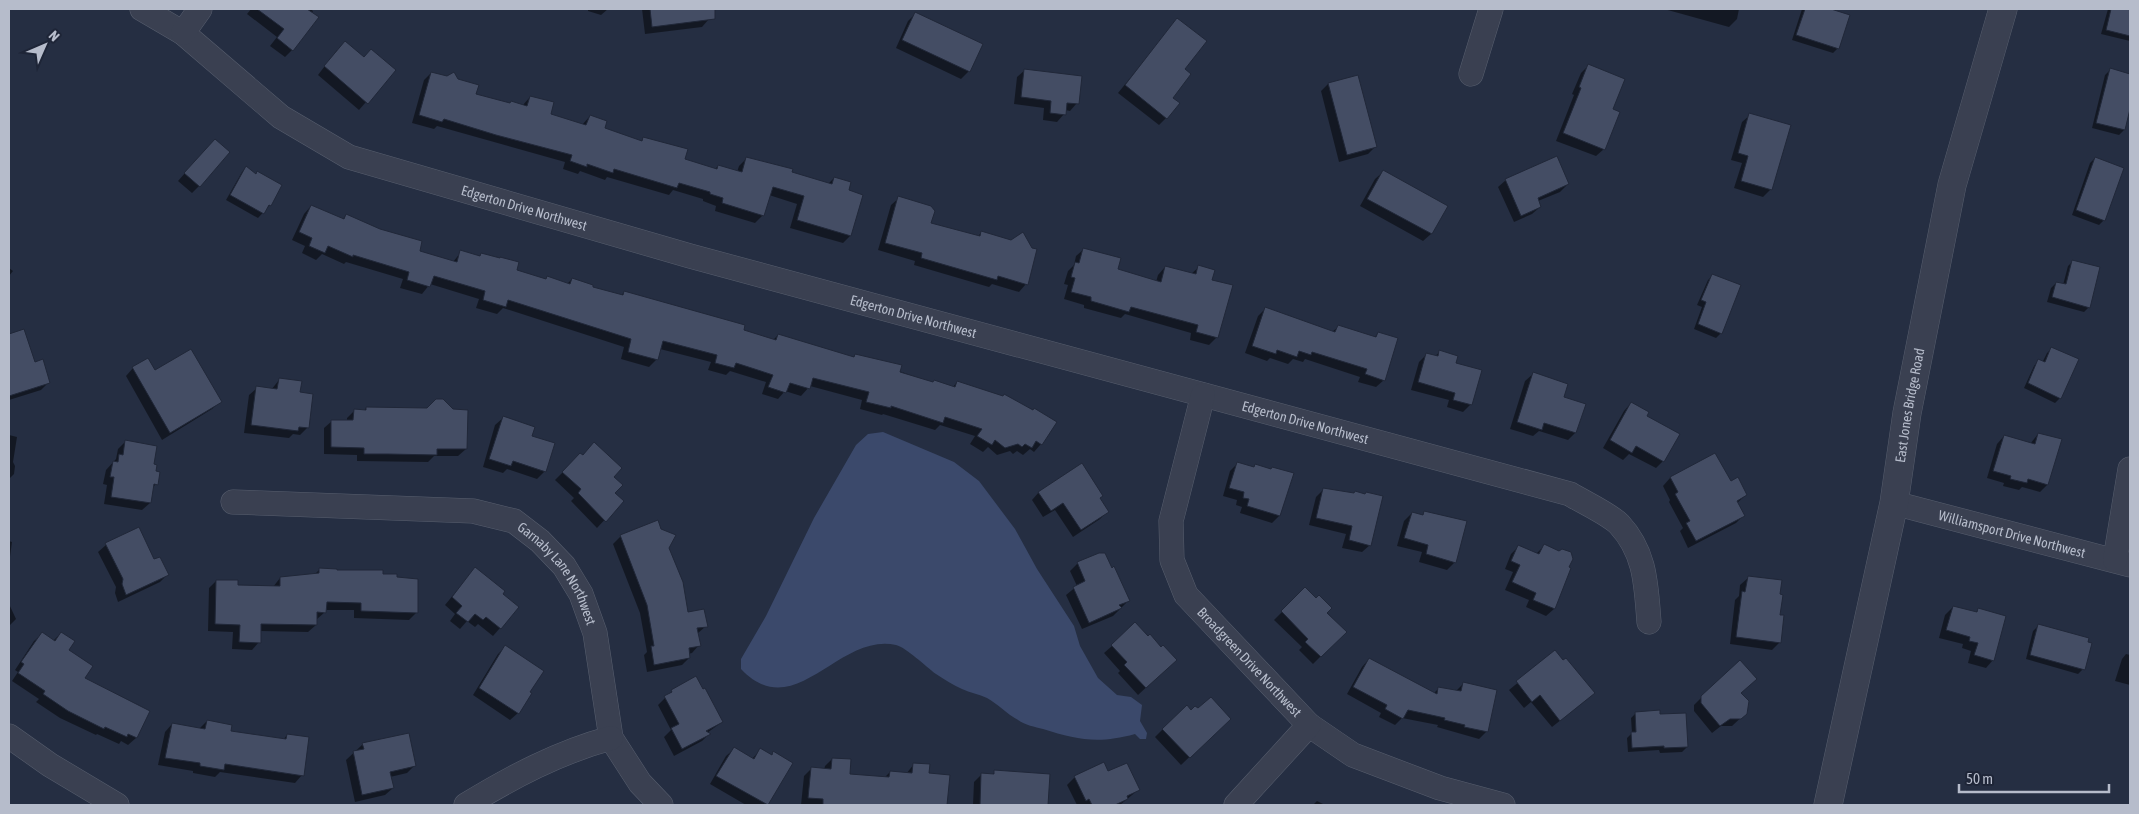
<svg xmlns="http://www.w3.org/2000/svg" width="2139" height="814" font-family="'Asap Condensed',sans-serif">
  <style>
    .water { fill: #3b496b }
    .shadow { fill: #0007 }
    .building { fill: #444d64; stroke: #202738 }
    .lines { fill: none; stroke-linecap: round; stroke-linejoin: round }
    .minor-casing { stroke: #575e6e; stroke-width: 25 }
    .tertiary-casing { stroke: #575e6e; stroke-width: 29 }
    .minor { stroke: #3a4051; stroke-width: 24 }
    .tertiary { stroke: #3a4051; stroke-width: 28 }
    .labels { text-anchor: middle; stroke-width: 5; stroke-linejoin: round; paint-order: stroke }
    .street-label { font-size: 14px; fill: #b6bccb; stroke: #1e2537 }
  </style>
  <rect width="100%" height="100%" fill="#252e42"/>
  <path class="water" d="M883 432 954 462 979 481 1015 529 1037 569 1074 626 1080 646 1098 678 1117 695 1131 697 1142 705 1140 721 1147 733 1146 739H1140L1135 734C1099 744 1077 740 1043 729 1035 727 1025 725 1018 720 1007 714 998 704 987 698 979 694 970 693 962 689 953 685 944 679 936 674 925 666 907 648 896 645 838 632 795 726 741 669V659L766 616 814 518 856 445 868 434Z"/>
  <path class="shadow" d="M251 9H310L313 11 292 50 285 57 270 46 277 37 247 14Z
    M588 9H608L601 15 588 11Z
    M642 9H708L709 19 702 27 645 34Z
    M1664 9H1739L1737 19 1729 27Z
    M1802 9H1827L1849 16 1838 48 1833 53 1792 40Z
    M2108 9H2130V41L2101 34Z
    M915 14 969 71 961 79 896 48 908 21Z
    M1177 20 1183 70 1171 98 1166 118 1159 125 1118 93Z
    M337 50 394 70 359 110 318 75Z
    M1589 65 1604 149 1596 156 1556 141 1574 95 1572 94 1581 73Z
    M1025 70 1077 103 1070 111 1065 110 1064 114 1057 122 1043 120 1044 108 1014 104 1017 77Z
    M2110 70 2130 75V104L2124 130 2119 135 2092 128 2105 75Z
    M431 73 457 80 475 95 509 104 522 106 530 97 550 115 582 125 590 116 603 129 640 142 644 138 684 160 715 169 718 166 737 172 739 166 747 158 828 184 834 178 847 191 862 196 850 236 843 243 790 228 797 204 769 195 763 215 755 223 715 211 716 206 703 201V199L673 190 669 195 607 177 605 180 580 171 578 174 563 169 565 162 437 126 434 129 412 123 424 80Z
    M1328 84 1375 147 1368 154 1339 162 1321 91Z
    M1750 115 1771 189 1763 197 1734 188 1742 163 1731 160 1742 122Z
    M207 148 199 186 192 193 178 181Z
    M2095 158 2104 220 2099 225 2072 215 2090 163Z
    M246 167 270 205 258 218 226 200 242 172Z
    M1383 172 1446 206 1431 234 1423 241 1360 206 1375 179Z
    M1506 180 1568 184 1560 192 1538 201 1540 207 1532 214 1514 222 1498 187Z
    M899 198 930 224 977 237 981 233 1026 284 1019 292 992 284 989 287 914 265 915 261 878 250 891 205Z
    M311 206 342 220 346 215 418 252 453 262 461 252 479 257 481 254 515 271 545 280 547 278 567 284 572 279 591 287 621 295 625 292 773 340 778 335 852 358 855 355 932 383 953 387 957 382 1041 444 1034 452 1030 449 1023 455 1017 451 1013 454 1010 451 997 455 988 447 983 452 970 444 975 436 940 425 935 430 883 414 882 415 860 409 862 400 810 386 801 396 785 391 778 399 762 394 766 382 730 371 726 375 708 370 711 362 660 349 657 359 649 367 621 359 624 347 503 308 497 314 476 308 479 299 430 284 422 294 400 288 403 279 346 262 344 264 322 254 316 260 302 253 305 246 292 240 304 214Z
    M1084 249 1116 270 1156 282 1158 275 1165 267 1191 274 1199 267 1210 281 1217 337 1209 345 1190 340 1191 333 1125 314 1121 318 1084 308V305L1064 299 1068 285 1064 284 1068 271 1074 265 1076 256Z
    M2073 261 2089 307 2084 312 2047 302 2051 288 2056 283 2063 285 2068 266Z
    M9 268 13 271 9 276Z
    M1713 275 1721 333 1716 338 1694 329 1702 307 1697 305 1708 280Z
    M1265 309 1332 332 1338 327 1374 338 1378 333 1384 380 1376 387 1358 382 1360 377 1305 359 1303 362 1293 359 1288 364 1270 358 1267 361 1245 353 1258 316Z
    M24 331 34 364 49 382 41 390 9 400V335Z
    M2052 348 2060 398 2055 403 2024 388 2034 366 2038 361 2042 363 2047 353Z
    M1440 352 1455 364 1471 404 1463 412 1447 407 1449 400 1411 390 1419 362 1427 354 1435 356Z
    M133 368 155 372 220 402 212 409 162 440 126 376Z
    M1533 374 1563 398 1584 405 1575 433 1568 440 1539 431 1533 436 1510 429 1525 381Z
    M279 380 299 394 307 428 300 435 293 434 289 438 244 433 249 395 257 388 271 390Z
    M1631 403 1663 461 1656 468 1629 454 1623 460 1603 448 1624 411Z
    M366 408 427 410 466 449 458 456H434L428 462 357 461V455L324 454V428L332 421H347V418L354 411H364Z
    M503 418 545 471 537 479 507 469 503 473 483 467 495 425Z
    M2038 434 2047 485 2040 492 2022 487 2019 490 2003 486 2004 483 1987 478 1997 444 2004 436 2030 444Z
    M9 435 17 437 13 462 15 466 14 474 10 478 9 483Z
    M126 441 153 465 156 484 152 488 150 503 142 510 104 504 107 485 103 484 106 470 116 459 118 449Z
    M1715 454 1730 483 1746 495 1737 503 1744 515 1736 523 1688 548 1680 531 1683 528 1669 502 1670 500 1663 486 1670 478Z
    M573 462 612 477 614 493 622 501 597 528 571 501 574 498 555 480Z
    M1238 463 1253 468 1255 466 1279 516 1272 523 1240 513 1242 507 1236 505 1237 500 1223 496 1230 471Z
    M1324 489 1370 545 1362 552 1342 548 1346 534 1309 525 1316 497Z
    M1039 492 1099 498 1108 511 1100 519 1073 537 1055 510 1043 517 1032 500Z
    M1425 512 1455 562 1447 570 1419 562 1422 552 1397 546 1404 521 1412 513 1422 516Z
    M621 536 668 548 687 613 706 626 697 634 699 645 692 653 688 654 689 658 682 665 647 672 644 655 647 652 640 613 613 544Z
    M9 541 12 542 9 564Z
    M106 545 154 561 167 575 160 582 118 602 115 593 116 587 98 552Z
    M1544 546 1554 609 1546 616 1526 607 1529 600 1505 590 1513 572 1505 569 1511 554 1518 547 1537 553Z
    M1099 554 1128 601 1113 616 1082 629 1066 595 1077 586 1070 571 1077 564Z
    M320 569 396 578 417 612 409 620 354 618V610H325V612L316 620V625L308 632 260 631 259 642 252 650 232 649 233 632 208 631 209 588 216 581 237 586 273 587 280 578 314 575Z
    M468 577 501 595 500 628 493 636 478 624 475 627 467 621 460 629 450 621 455 614 445 605Z
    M1748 578 1779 595 1780 642 1772 650 1730 644 1735 600 1739 596 1740 585Z
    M1305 589 1345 632 1313 664 1299 650 1302 647 1274 620Z
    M9 604 16 619 9 626Z
    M1953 607 1975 613 1978 610 1993 660 1986 668 1968 663 1971 651 1962 648 1963 644 1939 638 1945 615Z
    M2038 626 2083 669 2078 674 2026 659 2033 631Z
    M61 633 67 650 83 678 148 711 136 738 128 745 121 741 119 744 97 734 96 735 60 718 36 702 39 699 12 681 18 672 15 670 34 641 42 634 53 641Z
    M1148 638 1168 667 1138 695 1118 673 1120 671 1104 653 1112 646Z
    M505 647 518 713 510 720 473 695 498 654Z
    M1555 652 1585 701 1552 727 1531 702 1524 708 1509 690Z
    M2126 654 2130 655V685L2115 681 2122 659Z
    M1369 659 1433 694 1439 688 1455 692 1463 684 1486 732 1479 739 1437 727 1438 725 1402 718 1395 725 1379 717 1381 713 1347 694 1362 667Z
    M672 691 722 722 707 733 709 734 702 741 674 756 664 737 671 730 658 705Z
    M1740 694 1746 713 1732 726H1721L1712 733 1694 711V705L1702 697Z
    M1191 712 1229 719 1181 765 1155 737 1163 729Z
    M1636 713 1659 715 1687 747 1682 752 1660 753 1659 750 1628 752 1627 738 1632 733 1631 718Z
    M207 721 229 732 283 740 287 735 302 775 295 783 220 772 215 777 193 773V771L158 765 165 732 172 724 199 729Z
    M363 744 414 766 407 773 390 777 393 788 385 795 355 802 346 760Z
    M734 749 752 759 761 749 771 756 774 753 791 763 766 805H746L710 784 726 756Z
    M832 759 848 775 884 778 890 772 906 774 914 764 928 774 948 776 946 805H801L804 776 812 768 824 770 825 766Z
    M995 772 1048 775 1047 805H973L974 782 982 774 992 775Z
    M1107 773 1138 790 1120 805H1077L1067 785 1075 777Z
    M1317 801 1325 805H1313Z"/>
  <path class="building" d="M257 9H307L319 17 293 51 277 38 284 29Z
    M650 9H715V19L652 27Z
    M1805 9H1831L1850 15 1839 49 1796 35Z
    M2111 9H2130V36L2106 30Z
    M915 12 983 44 970 72 902 40Z
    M1177 18 1207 41 1185 69 1191 74 1173 98 1180 103 1167 119 1125 85Z
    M345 41 364 57 371 49 396 70 368 104 324 66Z
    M1588 64 1625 79 1613 109 1620 112 1605 150 1563 133 1581 88 1579 87Z
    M2110 68 2130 74V109L2125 130 2096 123Z
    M1024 69 1082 76 1079 104 1067 103 1066 115 1050 113 1051 101 1021 97Z
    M431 72 447 76 454 72 458 79 479 85 476 94 510 103 511 101 527 106 530 96 554 102 551 114 586 125 590 115 607 121 605 128 642 141 643 137 688 149 685 159 717 169 718 165 742 172 746 157 793 169 792 172 832 184 834 177 851 182 849 190 863 195 851 236 797 220 804 196 773 187 764 216 722 203 723 198 710 194V192L679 183 677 188 614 169 613 173 587 164V167L570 161 572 155 496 135 444 119 442 122 419 115Z
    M1358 75 1377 147 1347 155 1328 83Z
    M1749 113 1791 125 1772 190 1741 181 1748 156 1738 153Z
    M215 139 230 152 200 187 184 173Z
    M1557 156 1569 184 1538 198 1541 207 1521 216 1505 179Z
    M2095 157 2124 168 2105 221 2076 210Z
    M246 166 256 174 257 171 282 185 271 206 269 205 264 214 230 195Z
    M1383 170 1448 206 1432 234 1367 199Z
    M898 196 931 206 935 211 931 223 980 236 981 231 1011 240 1023 232 1032 248 1037 249 1028 285 998 276 997 280 921 258 922 253 885 243Z
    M311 205 344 219 346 214 380 229 422 241 420 251 457 262 460 250 480 256 481 253 500 258V257L519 262 517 270 546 279 547 276 570 284 572 278 593 285V287L623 295 624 291 745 325 744 330 776 340 778 334 854 357 855 354 902 365 900 372 933 382 934 380 955 387 957 381 1003 396 1004 394 1033 410 1034 408 1057 422 1042 445 1036 441 1032 448 1025 444 1022 447 1018 444 1005 448 995 440 992 445 977 436 982 429 945 417 943 423 891 406V408L866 402 869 392 813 378 810 389 790 383 786 393 768 387 773 375 736 363 734 368 715 363 717 355 663 341 658 360 628 352 631 339 508 300 506 307 483 300 485 291 434 276 430 287 407 280 409 272 353 255V257L328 246 325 253 309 246 312 238 299 232Z
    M1083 248 1121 258 1118 269 1161 282 1165 266 1196 274 1198 265 1215 270 1212 280 1233 285 1218 338 1196 332 1198 325 1131 307 1129 312 1091 301V297L1071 292 1075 278 1071 277 1075 262 1079 263Z
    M2072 260 2100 267 2090 308 2052 297 2056 282 2066 284Z
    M1712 274 1741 285 1722 334 1698 324 1706 302 1701 300Z
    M1265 307 1335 332 1338 325 1376 337 1378 332 1398 338 1385 381 1365 374 1367 369 1312 352 1311 355 1299 351 1297 357 1277 350 1276 354 1252 346Z
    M24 329 35 362 43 359 50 383 9 396V334Z
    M2051 347 2079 359 2061 399 2028 383 2038 359 2045 362Z
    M191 349 222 402 170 433 132 367 148 358 155 370Z
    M1439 350 1458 356 1456 363 1482 370 1472 405 1453 400 1455 393 1418 382 1426 353 1438 356Z
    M1533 372 1568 384 1564 397 1586 404 1576 433 1544 423 1542 430 1517 422Z
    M279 378 302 381 300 392 313 394 309 428 299 427 298 431 251 425 256 386 277 389Z
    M436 399H443L453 409 468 410 467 449H437V455L388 454H364V448L331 447V420H353L354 409 366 410V407L427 408Z
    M1631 402 1649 412 1647 416 1680 434 1664 462 1636 446 1632 453 1610 440Z
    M503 416 535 427 532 436 555 443 546 472 513 461 511 466 489 459Z
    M2038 433 2062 439 2048 485 2028 479 2027 483 2010 479 2011 476 1993 471 2004 435 2035 444Z
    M125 440 157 446 154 464 157 465 156 471 160 472 158 485 154 484 151 503 111 497 114 477H110L113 461 118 462 119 454 123 455Z
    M594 442 622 468 614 477 623 485 615 493 624 501 606 522 578 493 581 489 562 472 580 453 583 455Z
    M1715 453 1731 481 1738 477 1747 495 1737 501 1745 516 1696 541 1686 523 1690 521 1675 494 1678 492 1670 477Z
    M1237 462 1254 467 1255 464 1271 469 1272 467 1294 473 1280 516 1247 506 1249 499 1243 498 1244 492 1229 488Z
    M1082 463 1103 496 1100 498 1109 512 1081 530 1063 503 1051 511 1038 492Z
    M1323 488 1354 493 1355 491 1365 494 1366 492 1383 496 1371 546 1349 540 1352 526 1316 518Z
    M1424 511 1467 521 1456 563 1426 554 1428 545 1404 538 1412 512 1423 515Z
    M658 520 661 529 676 535 669 548 683 582 688 612 704 609 708 627 697 628 701 646 689 648 690 658 654 665 651 646H654L647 605 620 535Z
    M139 527 154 559 160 557 169 575 126 595 122 584 123 579 105 543Z
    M1544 544 1559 551 1562 549 1571 552 1573 559 1569 567 1571 568 1555 609 1533 600 1536 593 1512 582 1520 565 1511 561 1518 545 1539 554Z
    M1099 553H1105L1112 568 1114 566 1130 601 1119 605 1122 608 1089 623 1073 587 1085 581 1077 562Z
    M475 567 505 591 503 594 519 607 501 629 486 617 483 620 475 614 468 622 456 613 462 606 452 597Z
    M319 568 337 569V570H383V574H397V577L418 579V613L361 611V603L327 602 326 613 317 612V625L261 624V643L239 642 240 625 215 624 216 580H238V585L280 586V577L319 573Z
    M1748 576 1782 580 1780 594 1783 595 1780 615H1784L1781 643 1736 637 1742 591 1745 592Z
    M1305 587 1316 598 1319 595 1332 608 1327 613 1347 632 1321 657 1305 642 1308 639 1281 611Z
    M1953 606 1977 612 1978 608 2006 616 1994 661 1974 655 1978 643 1969 641 1970 637 1946 630Z
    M1135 622 1148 636 1150 634 1161 647 1163 645 1177 660 1146 688 1124 665 1127 662 1111 645Z
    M2038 624 2089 638 2088 642 2092 643 2085 670 2030 655Z
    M42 632 55 641 61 632 75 641 69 650 93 666 85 678 150 711 137 738 128 734 127 737 105 727 104 729 68 711 43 694 45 691 18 673 24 664 21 662Z
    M505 645 544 671 530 692 532 693 519 714 479 688Z
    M1555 650 1563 660 1566 658 1595 693 1560 721 1540 695 1532 702 1516 681Z
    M1369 658 1437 694 1438 687 1461 691 1463 682 1497 690 1488 732 1464 727 1465 725 1444 720 1445 718 1408 710 1403 719 1385 709 1387 705 1353 687Z
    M1740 660 1757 679 1741 693 1749 701 1747 714 1741 719H1730L1720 726 1701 703V696Z
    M696 676 703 689 705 688 723 722 706 731 711 734 682 749 671 728 679 724 664 696 672 692 671 690Z
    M1211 697 1231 719 1190 758 1162 729 1187 705 1191 710 1195 706 1198 708Z
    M1660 710V714L1686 713 1688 747 1664 748V746L1632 748 1631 732H1636L1635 712Z
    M207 720 232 725 231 731 286 739 287 734 309 737 304 776 225 764 224 770 200 766V763L165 758 172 723 205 729Z
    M409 733 416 766 390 772 394 788 362 795 353 751 364 749 362 743Z
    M734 747 754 759 760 748 772 755 773 751 793 763 768 805 716 776Z
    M832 758 851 759 850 774 889 777 890 771 912 773 913 763 930 764 929 773 950 775 947 805H823V799L808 798 811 767 831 769Z
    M1104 762 1108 771 1127 763 1140 790 1127 796 1128 799 1115 805H1092L1089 799 1086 801 1074 776Z
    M994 770 1050 774 1048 805H980L981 773 994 774Z"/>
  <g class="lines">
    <g class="minor-casing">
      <g id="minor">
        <path id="s1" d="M142 9 183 33 281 117 349 157 690 256 1570 494C1583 502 1609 514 1619 524 1646 553 1646 585 1649 622"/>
        <path d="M183 33 200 9"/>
        <path d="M1471 74 1491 9"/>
        <path id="s2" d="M1203 395 1171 521 1172 560 1186 595 1309 725 1353 755 1440 788 1503 805"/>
        <path id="s3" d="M233 502 473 511 514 521 540 541 564 566 581 594 595 633 611 738 640 783 661 805"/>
        <path id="s4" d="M1894 503 2130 565"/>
        <path d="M2115 560 2130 469"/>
        <path d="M9 736 50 765 117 805"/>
        <path d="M466 805C512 777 559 752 611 738"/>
        <path d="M1236 805 1309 725"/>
      </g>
    </g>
    <g class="tertiary-casing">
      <g id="tertiary">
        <path id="s5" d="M1828 805 1894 503 1907 413 1952 185 2003 9"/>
      </g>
    </g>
    <use href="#minor" class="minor"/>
    <use href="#tertiary" class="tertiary"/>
  </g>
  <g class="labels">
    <g class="street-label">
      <text dy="5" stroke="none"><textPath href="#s1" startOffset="438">Edgerton Drive Northwest</textPath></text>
      <text dy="5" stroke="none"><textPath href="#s1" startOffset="842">Edgerton Drive Northwest</textPath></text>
      <text dy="5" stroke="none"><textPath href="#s5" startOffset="408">East Jones Bridge Road</textPath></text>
      <text dy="5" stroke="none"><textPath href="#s1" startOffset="1248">Edgerton Drive Northwest</textPath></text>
      <text dy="5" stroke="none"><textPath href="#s4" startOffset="122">Williamsport Drive Northwest</textPath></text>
      <text dy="5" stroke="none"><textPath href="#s3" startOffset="352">Garnaby Lane Northwest</textPath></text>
      <text dy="5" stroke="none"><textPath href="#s2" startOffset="299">Broadgreen Drive Northwest</textPath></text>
    </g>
  </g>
  <rect width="2139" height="814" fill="none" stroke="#b6bccb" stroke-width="20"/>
  <g transform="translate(45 45) rotate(45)" stroke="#1e2537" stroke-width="4" paint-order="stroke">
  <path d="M0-4L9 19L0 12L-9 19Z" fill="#b6bccb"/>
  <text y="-8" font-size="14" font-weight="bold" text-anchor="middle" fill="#b6bccb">N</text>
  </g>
  <path d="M1959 784v8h150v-8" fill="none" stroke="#b6bccb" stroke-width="2.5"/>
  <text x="1966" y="784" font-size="15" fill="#b6bccb" stroke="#1e2537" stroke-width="4" paint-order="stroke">50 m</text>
</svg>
